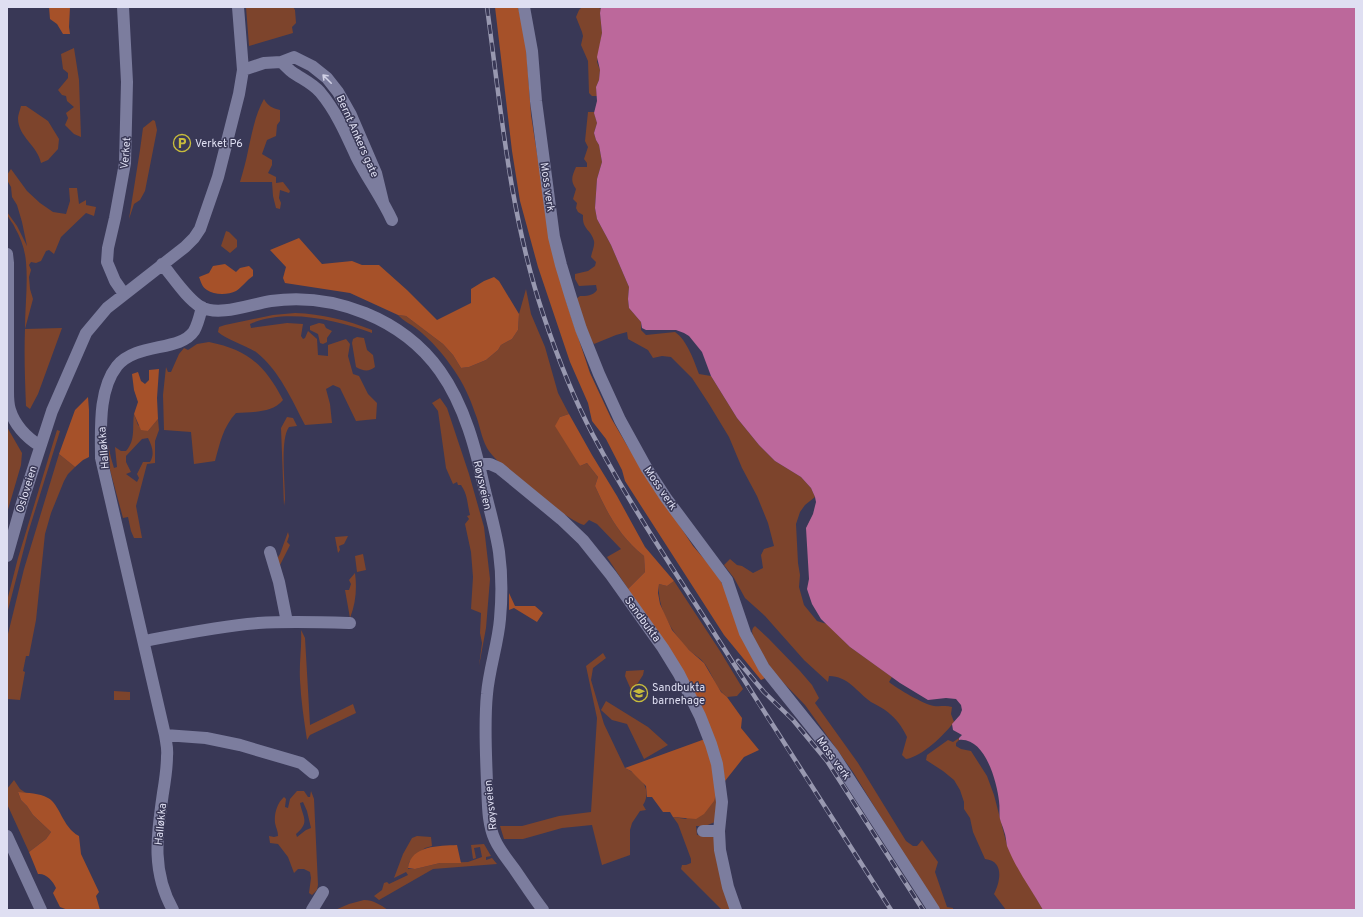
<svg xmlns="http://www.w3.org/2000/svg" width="1363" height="917" font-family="Overpass,sans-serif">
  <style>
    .green { fill: #7d442c; fill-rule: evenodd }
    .forest { fill: #a65129 }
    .water { fill: #bc689b }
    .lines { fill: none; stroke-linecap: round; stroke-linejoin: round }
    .minor { stroke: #7c7d9e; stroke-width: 12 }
    .rail-casing { stroke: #9898b0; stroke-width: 4.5 }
    .rail { stroke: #393856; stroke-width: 3; stroke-dasharray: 9; stroke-linecap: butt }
    .oneway { stroke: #d0d0e5 }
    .labels { text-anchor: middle; stroke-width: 3; stroke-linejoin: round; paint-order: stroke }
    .street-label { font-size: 11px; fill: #dfdff2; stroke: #393856 }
    .poi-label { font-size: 11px; fill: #dfdff2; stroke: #393856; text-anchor: start }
  </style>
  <rect width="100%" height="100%" fill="#393856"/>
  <path class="green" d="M246 7H293L295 10 296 23 292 27 293 33 249 46Z
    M582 7H597L601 9 600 13 602 33 597 62 600 70 599 80 596 87 597 96H592L589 93 588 61 581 45 583 36 582 32 576 17 579 10Z
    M74 48 79 80 81 137 74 134 65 125 68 118 66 113 74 107 67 101 66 96 62 95 58 90 68 78V73L63 69 61 54Z
    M264 99C268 106 272 108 280 110V121L277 125 276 136 267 140 262 154 272 160V165L268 173 276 177V183L283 182 290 191 289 193 280 190 279 198 281 203 280 209 276 208 273 196 272 182H240C243 172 246 161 248 151 252 133 255 115 264 99Z
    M21 106H26L48 121 59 139 58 149 48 160 41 163C38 146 18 137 18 118 18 115 20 110 21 106Z
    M588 112H594L597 123 594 133 596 140 599 145 602 162 597 179 595 208 597 219 611 245 629 287 628 299 629 308 641 322V330L646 335 675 332C687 340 694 361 699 374L711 376 737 418 759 445 775 461 801 477 811 488 815 497 805 505 800 512 796 524 798 563 800 575 799 587 804 605 817 621 827 624 850 647 892 677 889 682C898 689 923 704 934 706 940 707 946 705 952 707L951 714 954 722C945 734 922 757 906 759L902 755 907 737C902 726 895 717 885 710 881 707 876 705 871 702 857 692 848 676 829 676L828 682 804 660 765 616 745 598 734 578 724 565 730 559 737 565 742 566 753 573 763 568 761 555 764 549 774 546 768 523 757 496 742 468 729 437 709 404 692 378 671 357 662 356 653 358 648 350 628 339 627 332 616 335 594 344 589 337 576 299 580 296C586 296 593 296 597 290L596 285 579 286 575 279V274L588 271 595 266 596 262 591 257C592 251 595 246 594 241 591 229 582 230 583 215L578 212 576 208 577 203 573 199 576 189C570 181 572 176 576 167H587V163L584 159 588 147 585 141Z
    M153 120 155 121 157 130 145 191 140 200 134 204 129 219 140 150 143 128Z
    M11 169 27 191 40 203 53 212 66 214 70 201 69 188H77L79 204 86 200V205L96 207 94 216 86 213 61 237 54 254 49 250 46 251 41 261 36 263 31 262 29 265 31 270 29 277 30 289 33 299 25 329 62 328 38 394 30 409 26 406C25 380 24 355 25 329 25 307 28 285 26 262 25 250 21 238 15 228 13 222 7 218 7 212L17 226 27 246 22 222 17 205 12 197 11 187 7 180V175Z
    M226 231 229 232 237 240V247L230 253 221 246Z
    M526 289 531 314 545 347 558 393 569 414 560 417 580 466 587 463 598 477 595 486C607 513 620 537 644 556L645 572 628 589 607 557 621 549 597 524 589 520 584 525C566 520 495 464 487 448 481 437 480 425 475 413 470 398 463 383 454 370 444 355 431 340 417 329 411 324 403 321 398 315L406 316 443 344 453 355 461 368 469 367 486 360 498 350 501 345 512 339 518 330 519 314Z
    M295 313C322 314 347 320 372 330V333C337 320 286 308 250 324L251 328 287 323 303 324 301 336 303 339 305 338 308 331 317 339 318 355 328 356V345L346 339 350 344 348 356 353 374 359 376 368 394 377 403 376 419 356 421 340 388 333 385 326 389 330 404 332 423 305 425C292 400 279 370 256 352 245 345 225 339 218 332L219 327 225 325 273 315Z
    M319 323 324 324 326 328 332 331 327 338V342L323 344 320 343 318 334 310 330V326Z
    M357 337 364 338 367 350 373 355 375 367C369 372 363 371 356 367L352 343 353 339Z
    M209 342C248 350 265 365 283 400 273 413 251 412 236 413 223 427 220 443 215 461L194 464 191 432 164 430 163 395 166 367 168 372H171L179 354 184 348 188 350 197 344Z
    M440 398 447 408 469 474 484 527 490 579 486 628 479 666 482 643 480 633 481 613 471 609 473 577 471 552 465 524 469 519 467 516 470 515C467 503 468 495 461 485H458L457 482 453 484 446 468 438 411 432 403Z
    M134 414 138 425 148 431 158 419 159 430 155 441V463L147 464 136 506 142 538H134L131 531 128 517 123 518 110 470 108 444 111 458 114 468 117 467 115 447 121 451H126C136 440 132 427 134 414ZM148 438C152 446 155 454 150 462H143L137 474 139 478 137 482 126 474 131 472 126 462V456L142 439Z
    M287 417 293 418 297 426 289 427C280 439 285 482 285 499L284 506 281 428Z
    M7 427 22 453 21 465 7 513Z
    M57 430 60 431 28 533 7 614V601L18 558Z
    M59 454 75 467 68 474 64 481 51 513 45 534 36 620 29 656H26L23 671 25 672 20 700 8 699 7 701V638L24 569Z
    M288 532 289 536 287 542 290 545 280 565 281 574 277 559 280 554Z
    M348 536 344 544 339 546 340 550 338 553 335 537Z
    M363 554 366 570 357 572 355 556Z
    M355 573C357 588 356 603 350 618L345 590H349L351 584 349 580Z
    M674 581 720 651 743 689 737 696 727 697C716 689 713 675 705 664 701 658 694 655 689 650 672 632 657 609 659 584L667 586Z
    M755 626 768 638 800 671 812 685 819 698 815 703 858 763 906 841 913 846H917L922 840 938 862 935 872 947 907 953 908V910H938L853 772 805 705 774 673 754 641 752 631 753 628Z
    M301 630 305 638 310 725 353 704 356 713 310 735 307 740C304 720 301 701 300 680 299 663 302 647 301 630Z
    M603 653 606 658 593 668 591 680 604 724 625 768C640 775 653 789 643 805L646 810 640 811 632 823 630 830V855L602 865 592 825 562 828 523 839H504L500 826H522L559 816 591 812 597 718 586 666Z
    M644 670 643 675 632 692 625 676 626 671Z
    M114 691 130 692V700H114Z
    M606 701 648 727 668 745 644 759 627 724 612 720 601 710Z
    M959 738V740L956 743V746L961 749 971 751 987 776 994 795 1007 845 1017 865 1043 910H1006L994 894C1000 882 1005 861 985 859L973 832 970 818 964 809V802L960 790 954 780 943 771 926 760 927 755 948 740 953 742Z
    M14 780 20 789 26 793 18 792 21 800 27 806 33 815 51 832 46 839 29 852 7 804V789Z
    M718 788 715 822 705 826H696L697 835 712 836 714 838 733 910H722L681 869 682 865H686L691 863V859L678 824 673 817 686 819Z
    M297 791H304L308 797H310L311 791 314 799 318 885 317 890 312 895 309 893 311 878 310 872 304 869H298L294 873 288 857 278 844 270 843 269 836 274 837 278 836C278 831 276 828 275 823 274 814 277 803 284 797L286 799 285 807 288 808 290 799ZM303 802 307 811 311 828 306 830 297 837 296 834C310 822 303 818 300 803Z
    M417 836 431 837 432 846 425 848 409 862 408 869H415L440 863 468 862 482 857 480 847 474 848 476 858 473 859 471 845 484 844 491 856 486 857V860L492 858 497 864 433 869 379 900 374 896 382 890 384 883 387 882 389 884 408 875 406 872 394 878 403 854 412 838Z
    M364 900C373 900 381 905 388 910H374L373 909 335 910 349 904Z"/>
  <path class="forest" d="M49 7H70L69 27 70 34H63L57 24 50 19Z
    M495 7H518L522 24 526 45 531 115 541 179 566 301 590 373 611 418 628 447 693 546 718 575 765 678 761 680 724 635 625 481 622 470 606 439 592 421 588 403 570 362 538 267 520 201 512 151Z
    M299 238 322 264 352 261 362 265H379L407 290 437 320 471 303V289L484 281 494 277 499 281 519 314 518 330 512 339 501 345 498 350 486 360 469 367 461 368 453 355 443 344 406 316 398 315 350 293 285 283 283 278 286 267 270 250Z
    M225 264 236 272 240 268 249 266 253 270V276C247 280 241 288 236 291 228 295 214 295 207 290 202 287 201 282 199 277L209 273 213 266Z
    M159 369 157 398 158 419 148 431 141 430 134 414 138 402 134 390 132 374 138 372 141 381 145 384 149 380V370Z
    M88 397 89 410V457L83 460 75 467 59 454 75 410Z
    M569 414 592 455 617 496 645 547 674 581 667 586 659 584 658 593 660 604 672 630 689 650 704 663 721 692 727 697 742 718 741 728 759 750 744 757 725 781 720 755 628 589 645 572 644 556C620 537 607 513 595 486L598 477 587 463 580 466 555 426 560 417Z
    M509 593 515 606H535L543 613 537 622 514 608 509 610Z
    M705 739 718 788 714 801 704 814 696 819 673 817 670 812H663L652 797H647L646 786 631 771 625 768Z
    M18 792C28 793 39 793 48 798 60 804 62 827 79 836L81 854 99 892 96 896 100 910H68L60 907 53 893 56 888C53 881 46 873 38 874L29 852 46 839 51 832 33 815 27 806 21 800Z
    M457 845 461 863H440L415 869 408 868C411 845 439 846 457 845Z"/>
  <path class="water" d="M601 7H1356V910H1043C1031 889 1016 869 1007 846 1006 841 1006 836 1004 831 1003 827 1001 823 1000 819 999 814 1000 807 999 801 997 782 985 737 959 740V738L962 735 953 730 952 724 960 715 962 710 961 705 956 699 946 698 928 700 900 683 850 647 821 619 812 604 807 589 809 579 806 528 813 514 816 502 815 497 811 488 801 477 775 461 759 445 737 418 711 376 702 352 689 336 684 333 676 330H646L642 328 641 322 629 308 628 299 629 287 611 245 597 219 595 208 597 179 602 162 599 145 596 140 594 133 597 123 594 113 597 101 596 87 599 80 600 70 597 57 602 33 600 13Z"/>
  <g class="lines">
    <path class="minor" d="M123 7 127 82 125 163 115 218 108 248 107 262 115 281 124 294
      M524 7 532 51 536 101 554 237 561 265 571 298 581 329 599 374 620 420 647 469 666 498 727 580 745 633 764 668 833 754 934 910
      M281 62C285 65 288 69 292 72 302 79 312 83 320 92 336 111 346 134 356 156 367 178 382 198 392 220
      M243 70 264 63 281 62 294 57 312 66 327 78 338 92 351 115 376 173 383 202
      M7 254 8 263V391C8 397 8 404 10 410 15 426 26 437 40 446
      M162 264C173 277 187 299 201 307 219 317 251 304 271 301 334 292 403 319 440 371 465 406 476 450 485 491 490 511 496 532 499 552 502 574 502 597 500 619 498 644 489 669 487 694 484 723 486 753 487 783 488 801 487 823 495 840 500 851 508 860 515 870 524 883 533 897 543 910
      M479 464H490L499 468 561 519 583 540 611 575 663 648 679 674 700 716 711 744 717 764 722 802 719 831 720 850 728 887 736 910
      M270 552 279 582 287 622
      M7 556 22 503 52 411 86 333 107 308 185 247 194 238 200 229 218 177 239 94 243 70 238 7
      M144 641C181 634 220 626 258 623 289 621 319 622 350 623
      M165 735 206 738 240 745 301 763 313 773
      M703 831H719
      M7 836 41 910
      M173 910C151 871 157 835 163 793 165 781 167 769 167 756 168 749 166 742 165 735L101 458C101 430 98 390 117 366 137 342 180 352 194 331 198 324 200 315 202 307
      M312 910 323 892"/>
    <g class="rail-casing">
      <path id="rail" d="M487 7C501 110 510 215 543 314 557 356 573 397 593 435 628 501 669 563 709 625 769 720 830 815 891 910
        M738 661 764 692 793 720 827 761 923 910"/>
    </g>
    <use href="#rail" class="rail"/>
  </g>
  <defs><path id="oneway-shaft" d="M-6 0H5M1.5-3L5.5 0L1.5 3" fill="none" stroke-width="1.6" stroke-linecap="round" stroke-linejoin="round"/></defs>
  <use class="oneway" href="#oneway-shaft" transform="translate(327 79) rotate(-135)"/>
  <defs>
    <g id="parking-ring" transform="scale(0.9)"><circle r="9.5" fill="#393856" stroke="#c7bb3c" stroke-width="1.5"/><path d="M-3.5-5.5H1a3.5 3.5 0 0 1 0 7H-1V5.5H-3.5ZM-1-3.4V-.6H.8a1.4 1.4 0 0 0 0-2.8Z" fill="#c7bb3c"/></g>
    <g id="school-ring" transform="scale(0.9)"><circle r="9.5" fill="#393856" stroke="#c7bb3c" stroke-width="1.5"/><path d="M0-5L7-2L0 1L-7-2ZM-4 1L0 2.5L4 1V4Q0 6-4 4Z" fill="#c7bb3c"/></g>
  </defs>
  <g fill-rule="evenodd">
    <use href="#parking-ring" x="182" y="143"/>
    <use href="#school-ring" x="639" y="693"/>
  </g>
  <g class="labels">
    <g class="street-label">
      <text transform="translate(358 136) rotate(66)" y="4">Bernt Ankers gate</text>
      <text transform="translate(125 153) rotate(-85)" y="4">Verket</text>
      <text transform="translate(548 187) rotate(82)" y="4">Moss verk</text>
      <text transform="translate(103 448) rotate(-95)" y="4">Halløkka</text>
      <text transform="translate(483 485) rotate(77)" y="4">Røysveien</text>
      <text transform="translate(661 488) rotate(56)" y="4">Moss verk</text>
      <text transform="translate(26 489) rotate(-73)" y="4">Osloveien</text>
      <text transform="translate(643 619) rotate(54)" y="4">Sandbukta</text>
      <text transform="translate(834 758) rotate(54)" y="4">Moss verk</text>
      <text transform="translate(490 805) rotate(-96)" y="4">Røysveien</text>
      <text transform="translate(160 824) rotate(-84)" y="4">Halløkka</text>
    </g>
    <g class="poi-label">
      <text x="195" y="147">Verket P6</text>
      <text x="652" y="691">Sandbukta<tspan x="652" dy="13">barnehage</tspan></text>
    </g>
  </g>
  <rect width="1363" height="917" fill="none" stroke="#dfdff2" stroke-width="16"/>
</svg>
